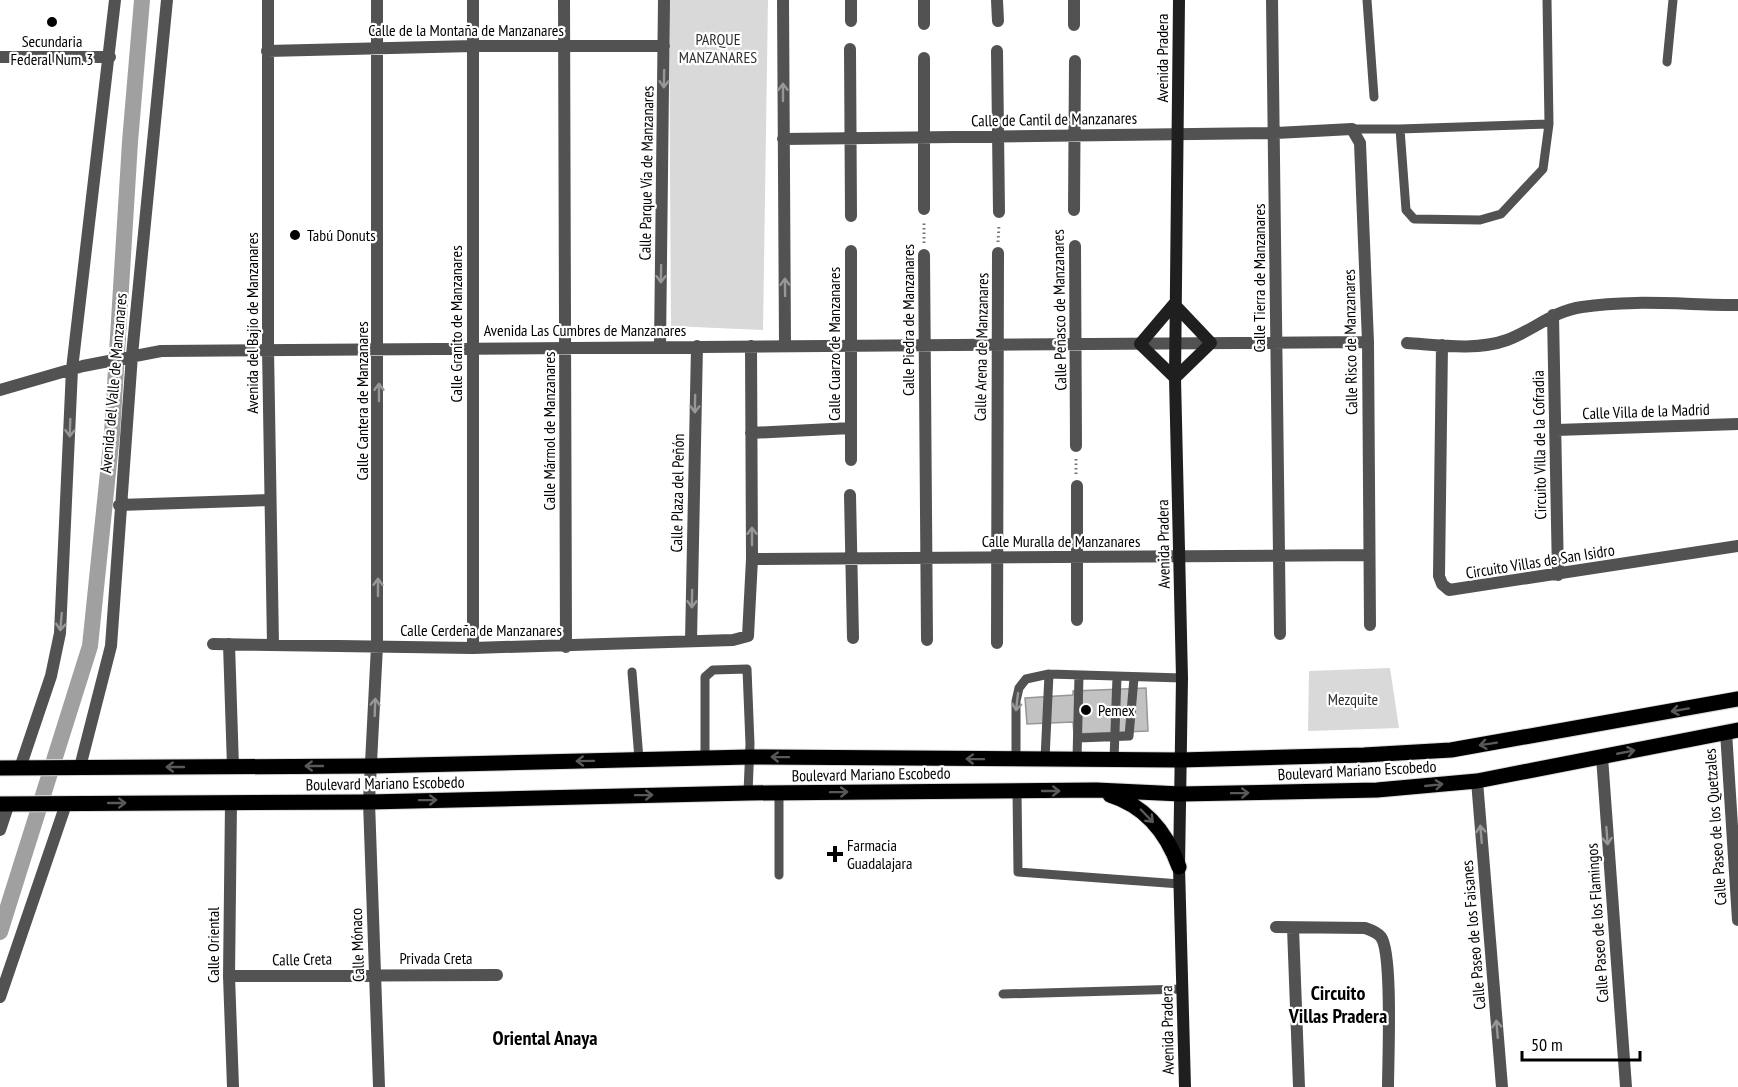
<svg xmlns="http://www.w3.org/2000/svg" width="1738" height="1087" font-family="'PT Sans Narrow',sans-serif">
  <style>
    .green { fill: #d9d9d9 }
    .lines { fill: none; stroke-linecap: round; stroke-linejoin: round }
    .canal { stroke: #a0a0a0; stroke-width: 16 }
    .building { fill: #c2c2c2; stroke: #969696; stroke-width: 1.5 }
    .primary-casing { stroke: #dbdbdb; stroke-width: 17 }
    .path { stroke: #747474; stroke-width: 3; stroke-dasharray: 1.5 3; stroke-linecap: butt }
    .lane { stroke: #525252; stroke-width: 9 }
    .street { stroke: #525252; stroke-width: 12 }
    .secondary { stroke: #1f1f1f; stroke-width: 12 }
    .primary { stroke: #000; stroke-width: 15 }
    .oneway { stroke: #979797 }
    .oneway2 { stroke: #595959 }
    .poi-dot { fill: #000; stroke: #fff; stroke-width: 2 }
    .labels { text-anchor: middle; stroke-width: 4.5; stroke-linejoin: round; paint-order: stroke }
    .street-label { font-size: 16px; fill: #000; stroke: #fff }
    .park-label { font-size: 16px; fill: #303030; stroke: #fff }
    .poi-label { font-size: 16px; fill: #000; stroke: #fff; text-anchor: start }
    .quarter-label { font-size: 20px; font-weight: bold; fill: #000; stroke: #fff }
  </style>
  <rect width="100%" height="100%" fill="#fff"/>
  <path class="green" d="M669 0H768L763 330 671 326Z
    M1390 668 1399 728 1308 731 1309 671Z"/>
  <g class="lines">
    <path class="canal" d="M0 932 90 646 112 434 130 142 142 0"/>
  </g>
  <path class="building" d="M1146 688 1148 731 1074 734 1073 722 1027 724 1025 698 1073 695V691Z"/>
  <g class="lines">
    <g class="primary-casing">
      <path id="primary" d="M0 768 372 766 749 757 1180 760 1364 755 1451 750 1738 699
        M1110 795C1145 806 1167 833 1179 867
        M0 804 369 802 748 793 1096 790 1181 794 1377 790 1477 781 1738 730"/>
    </g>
    <path class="path" d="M998 242 999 225
      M924 243V223
      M1076 459V474"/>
    <path class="lane" d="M1367 0 1374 97
      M1667 62 1673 0
      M1352 129H1400L1406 210 1414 219 1480 220 1501 214 1543 169 1549 124 1547 0
      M1400 129 1549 124
      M632 672 639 759
      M1079 738 1129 736 1134 678
      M705 758V677L713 670 747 669 750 744 748 793
      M1016 759V701L1019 688 1026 679 1049 674 1182 678
      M1045 759 1049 674
      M1077 759 1079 675
      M1114 759 1117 677
      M1017 791 1018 872 1180 884
      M779 875V793
      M1003 994 1183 989"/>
    <path class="street" d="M268 0V349L273 645
      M377 0V646L369 802 379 1087
      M473 0V648
      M564 0 566 647
      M783 0 785 346
      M997 0 998 21
      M1074 0V25
      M1272 0 1280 634
      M851 21V0
      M924 24V0
      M850 49 851 216
      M267 51 473 46H664
      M997 51 999 212
      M0 57H110
      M783 139 1276 133 1352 129 1360 143 1368 342 1370 625
      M924 209V58
      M1074 210 1075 61
      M1075 246 1076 446
      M851 251V460
      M924 255 927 640
      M1553 315 1558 575
      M1407 343C1438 345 1477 351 1507 340 1534 330 1553 311 1582 307 1632 299 1687 305 1738 305
      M1442 345 1439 576 1442 584 1449 590 1738 546
      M660 347 664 0
      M0 390 83 366 161 351 1368 342
      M1556 430 1738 424
      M751 433 851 428
      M1077 486V620
      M850 495 853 638
      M119 505 270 500
      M752 559 1369 555
      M691 641 697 346
      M997 643 998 253
      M213 644 473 648 733 640 748 636 752 559 751 346
      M229 644 233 767
      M1726 732 1738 920
      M1602 757 1626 1087
      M80 767 111 646 132 355 167 0
      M20 768 51 676 60 633 72 369 115 0
      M1477 781 1502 1087
      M231 803 229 976 233 1087
      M0 830 9 803
      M1276 927 1365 928C1371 930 1377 932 1381 937 1393 954 1388 1061 1388 1087
      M1293 928 1299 1087
      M229 976 497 975
      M0 997 66 804"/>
    <path class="secondary" d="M1179 0 1175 378 1182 678 1179 867 1185 1087
      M1174 304 1211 343 1175 378 1140 344Z"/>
    <use href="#primary" class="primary"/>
  </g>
  <defs><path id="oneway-shaft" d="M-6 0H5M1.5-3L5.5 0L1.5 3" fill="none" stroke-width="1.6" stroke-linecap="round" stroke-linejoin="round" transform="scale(1.5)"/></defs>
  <g class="oneway">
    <use href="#oneway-shaft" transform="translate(664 79) rotate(91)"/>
    <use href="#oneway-shaft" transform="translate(783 92) rotate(-90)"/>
    <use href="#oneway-shaft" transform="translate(661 274) rotate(91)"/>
    <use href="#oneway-shaft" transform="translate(785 287) rotate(-91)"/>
    <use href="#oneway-shaft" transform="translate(379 392) rotate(-90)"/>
    <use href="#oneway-shaft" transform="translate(695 404) rotate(91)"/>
    <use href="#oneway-shaft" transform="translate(70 428) rotate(92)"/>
    <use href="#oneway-shaft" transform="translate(752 536) rotate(-90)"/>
    <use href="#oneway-shaft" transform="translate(378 587) rotate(-90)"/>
    <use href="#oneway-shaft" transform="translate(692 599) rotate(91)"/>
    <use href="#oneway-shaft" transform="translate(61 622) rotate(95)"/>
    <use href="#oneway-shaft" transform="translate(1017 702) rotate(97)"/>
    <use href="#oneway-shaft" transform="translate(375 707) rotate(-88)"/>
    <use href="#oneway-shaft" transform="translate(1481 834) rotate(-95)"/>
    <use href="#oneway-shaft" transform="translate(1607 836) rotate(86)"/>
    <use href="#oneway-shaft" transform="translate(1497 1029) rotate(-95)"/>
  </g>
  <g class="oneway2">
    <use href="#oneway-shaft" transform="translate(1680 710) rotate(170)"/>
    <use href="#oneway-shaft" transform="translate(1488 744) rotate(171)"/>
    <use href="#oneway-shaft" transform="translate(1626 752) rotate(-11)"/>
    <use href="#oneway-shaft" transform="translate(780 757) rotate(-179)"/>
    <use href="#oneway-shaft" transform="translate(975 759) rotate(-179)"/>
    <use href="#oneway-shaft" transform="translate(585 761) rotate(179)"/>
    <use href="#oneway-shaft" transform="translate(314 766) rotate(180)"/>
    <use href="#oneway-shaft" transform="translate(175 767) rotate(-180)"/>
    <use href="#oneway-shaft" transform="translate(1434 785) rotate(-6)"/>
    <use href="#oneway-shaft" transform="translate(1051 791)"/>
    <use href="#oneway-shaft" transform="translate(839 792) rotate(-1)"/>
    <use href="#oneway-shaft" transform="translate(1240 793) rotate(-1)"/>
    <use href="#oneway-shaft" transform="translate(644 795) rotate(-1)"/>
    <use href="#oneway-shaft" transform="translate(428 800) rotate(-1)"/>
    <use href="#oneway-shaft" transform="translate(117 803)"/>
    <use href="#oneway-shaft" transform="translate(1147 816) rotate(46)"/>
  </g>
  <g class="poi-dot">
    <circle cx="52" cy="22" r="6"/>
    <circle cx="295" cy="235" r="6"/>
    <circle cx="1086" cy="710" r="6"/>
    <path d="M832 845h6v6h6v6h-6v6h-6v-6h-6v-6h6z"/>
  </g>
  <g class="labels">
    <g class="street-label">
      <text x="466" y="36">Calle de la Montaña de Manzanares</text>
      <text transform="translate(1162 58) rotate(-90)" y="6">Avenida Pradera</text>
      <text transform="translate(1054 119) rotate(-1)" y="6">Calle de Cantil de Manzanares</text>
      <text transform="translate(646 173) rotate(-89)" y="6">Calle Parque Vía de Manzanares</text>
      <text transform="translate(1259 278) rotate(-90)" y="6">Calle Tierra de Manzanares</text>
      <text transform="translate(1059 310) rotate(-91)" y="6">Calle Peñasco de Manzanares</text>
      <text transform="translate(908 320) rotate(-90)" y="6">Calle Piedra de Manzanares</text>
      <text transform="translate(252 323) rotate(-90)" y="6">Avenida del Bajío de Manzanares</text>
      <text transform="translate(456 324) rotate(-90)" y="6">Calle Granito de Manzanares</text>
      <text x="585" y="336">Avenida Las Cumbres de Manzanares</text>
      <text transform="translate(1350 342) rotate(-91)" y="6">Calle Risco de Manzanares</text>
      <text transform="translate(834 344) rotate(-90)" y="6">Calle Cuarzo de Manzanares</text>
      <text transform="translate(981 347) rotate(-89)" y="6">Calle Arena de Manzanares</text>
      <text transform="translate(113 383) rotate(-85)" y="6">Avenida del Valle de Manzanares</text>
      <text transform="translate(362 401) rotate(-90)" y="6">Calle Cantera de Manzanares</text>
      <text transform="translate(1646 411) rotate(-2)" y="6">Calle Villa de la Madrid</text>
      <text transform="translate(549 431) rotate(-90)" y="6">Calle Mármol de Manzanares</text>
      <text transform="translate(1539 445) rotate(-91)" y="6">Circuito Villa de la Cofradia</text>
      <text transform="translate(677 493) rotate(-89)" y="6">Calle Plaza del Peñón</text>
      <text x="1061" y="547">Calle Muralla de Manzanares</text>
      <text transform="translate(1163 544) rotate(-91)" y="6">Avenida Pradera</text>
      <text transform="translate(1540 561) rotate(-9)" y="6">Circuito Villas de San Isidro</text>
      <text x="481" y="636">Calle Cerdeña de Manzanares</text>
      <text transform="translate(1357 770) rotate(-3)" y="6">Boulevard Mariano Escobedo</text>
      <text transform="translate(871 774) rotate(-1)" y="6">Boulevard Mariano Escobedo</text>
      <text transform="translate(385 783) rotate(-1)" y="6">Boulevard Mariano Escobedo</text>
      <text transform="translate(1715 827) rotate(-94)" y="6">Calle Paseo de los Quetzales</text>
      <text transform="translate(1597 923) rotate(-94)" y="6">Calle Paseo de los Flamingos</text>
      <text transform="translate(1473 935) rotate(-95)" y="6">Calle Paseo de los Faisanes</text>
      <text transform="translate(213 945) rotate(-90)" y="6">Calle Oriental</text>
      <text transform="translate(357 945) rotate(-92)" y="6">Calle Mónaco</text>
      <text x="436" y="964">Privada Creta</text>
      <text transform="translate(302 959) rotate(-1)" y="6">Calle Creta</text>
      <text transform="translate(1167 1030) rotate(-91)" y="6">Avenida Pradera</text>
    </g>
    <g class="park-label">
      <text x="718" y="45">PARQUE<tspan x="718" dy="18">MANZANARES</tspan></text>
      <text x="1353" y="705">Mezquite</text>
    </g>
    <g class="poi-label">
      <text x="52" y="47" text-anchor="middle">Secundaria<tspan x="52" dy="18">Federal Num. 3</tspan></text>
      <text x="307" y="241">Tabú Donuts</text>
      <text x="1098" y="716">Pemex</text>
      <text x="847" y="851">Farmacia<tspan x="847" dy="18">Guadalajara</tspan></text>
    </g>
    <g class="quarter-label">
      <text x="1338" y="1000">Circuito<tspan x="1338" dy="23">Villas Pradera</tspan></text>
      <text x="545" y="1045">Oriental Anaya</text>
    </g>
  </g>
  <path d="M1522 1051v9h118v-9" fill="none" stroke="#000000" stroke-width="3"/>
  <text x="1531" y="1051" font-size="18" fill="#000000" stroke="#ffffff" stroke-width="4.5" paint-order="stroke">50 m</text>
</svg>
